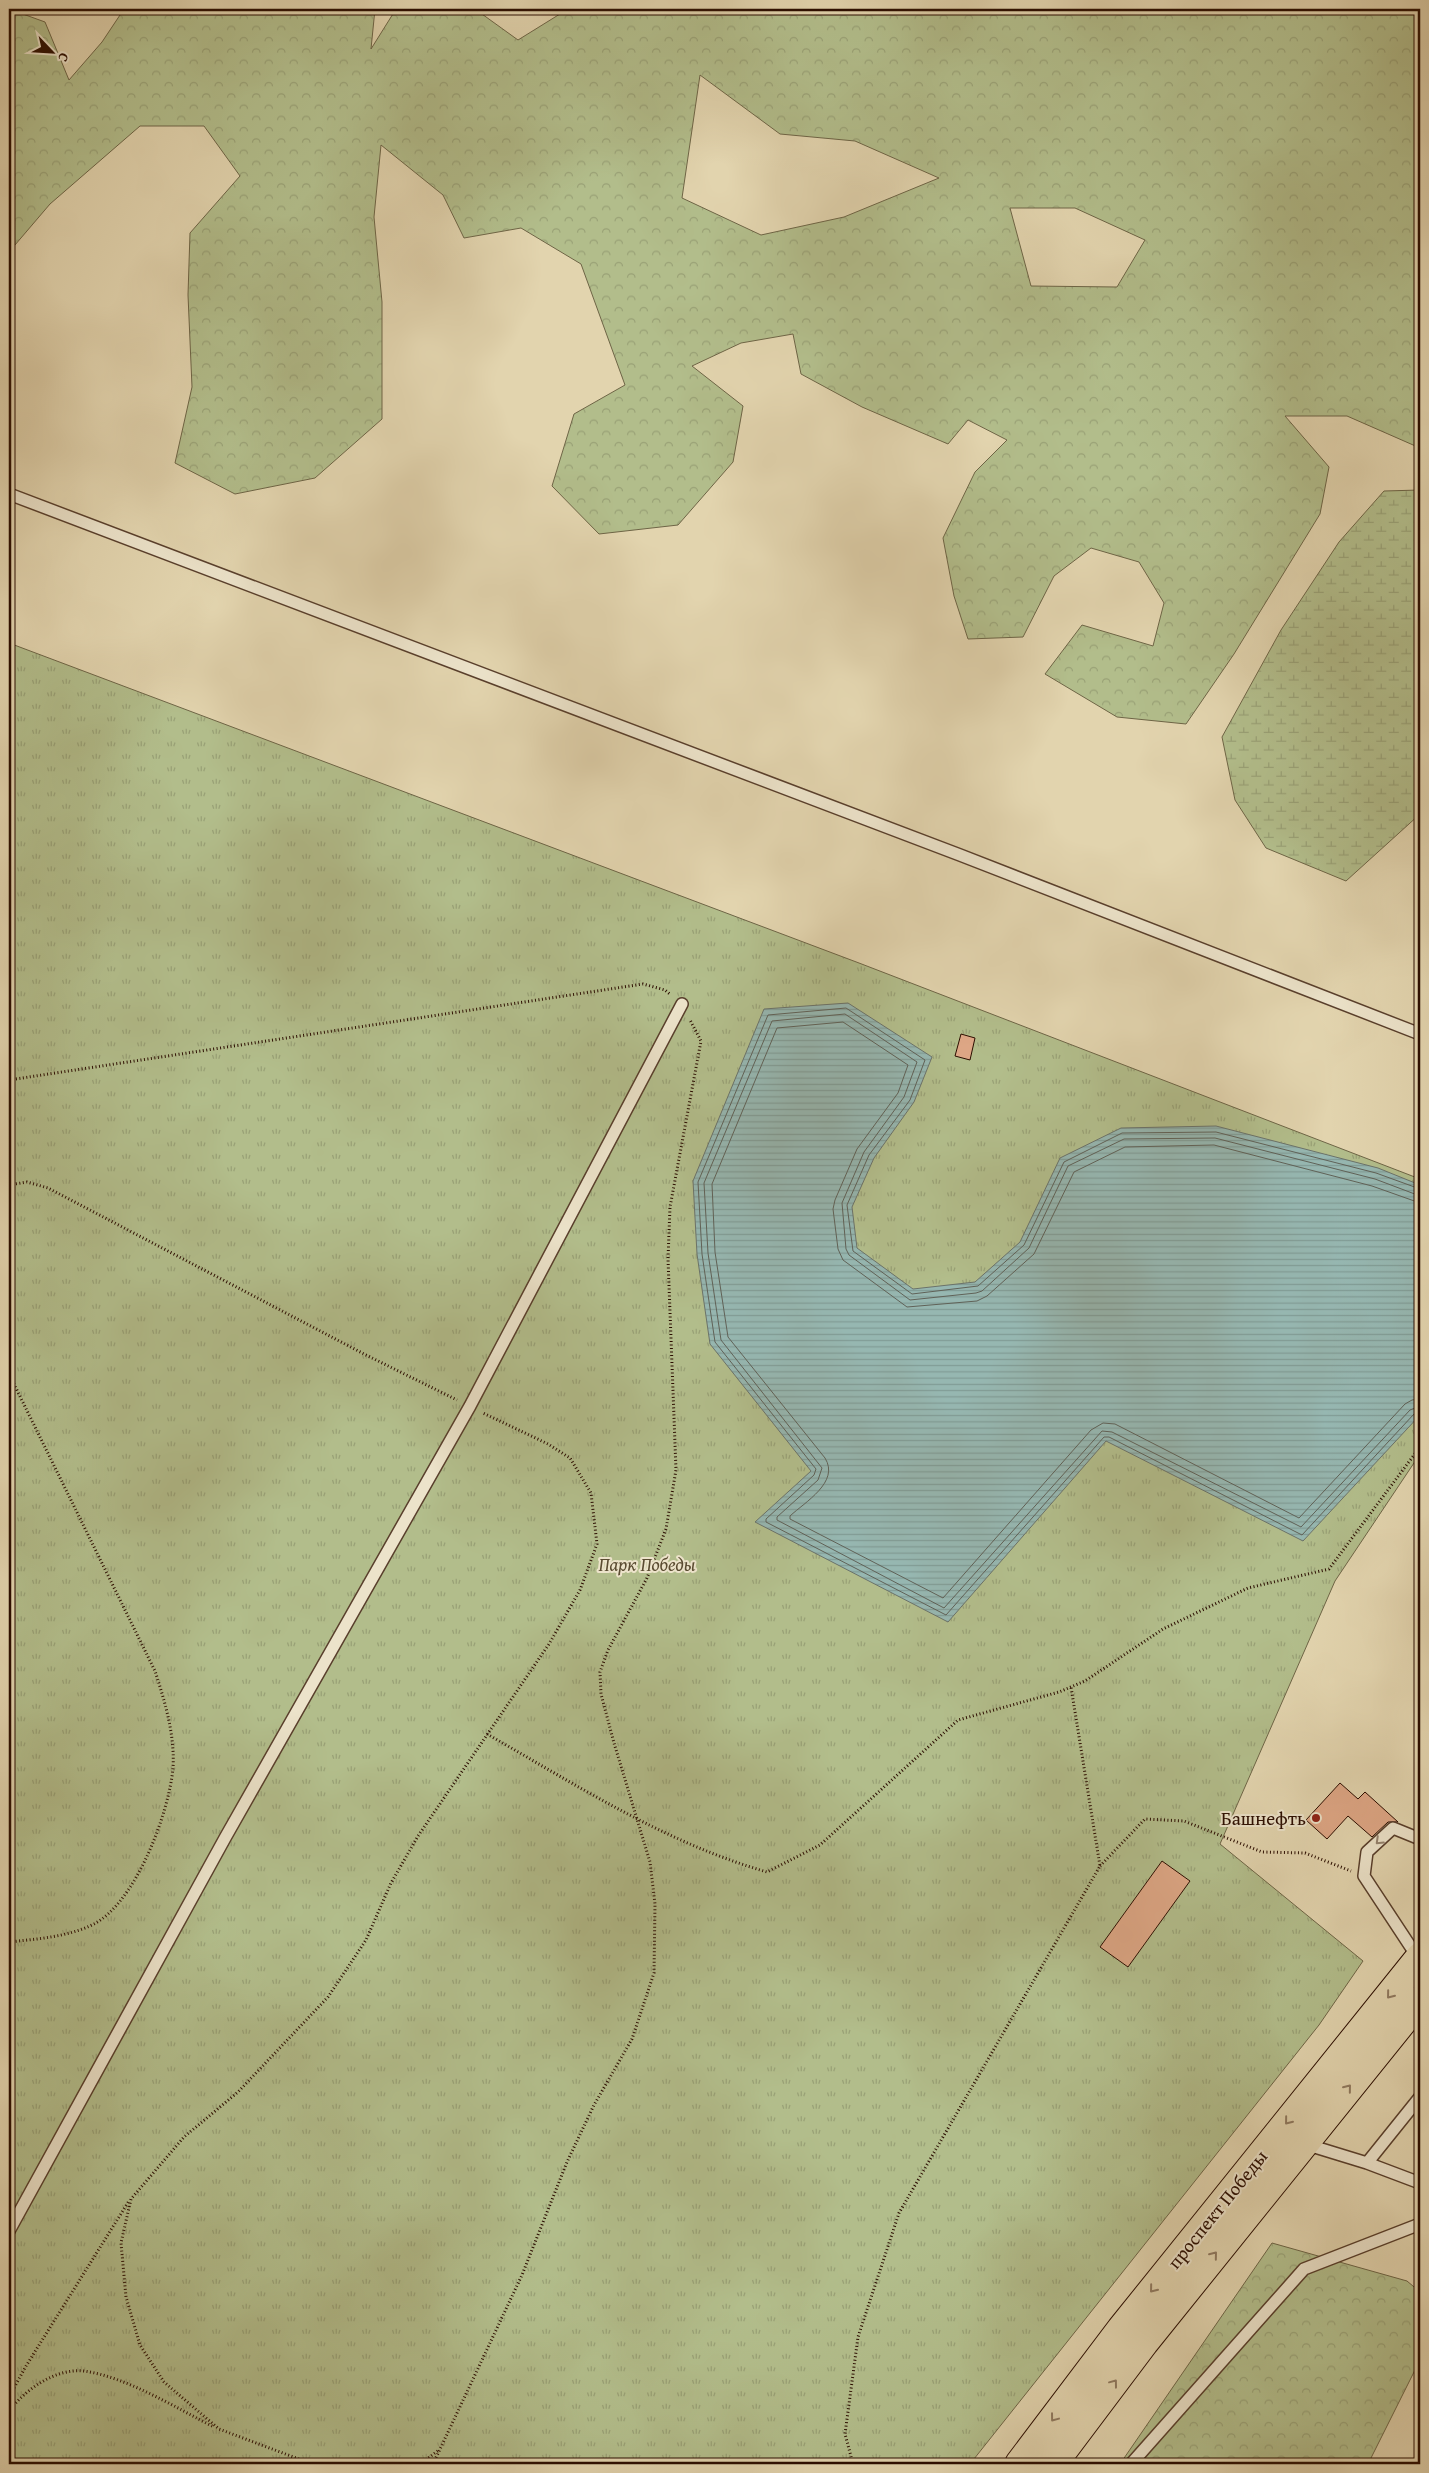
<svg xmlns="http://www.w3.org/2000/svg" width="1429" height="2473" font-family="'Gentium Book Plus',serif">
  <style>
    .forest { fill: url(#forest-crowns); stroke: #6e6546; fill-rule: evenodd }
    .wetland { fill: url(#wetland-marsh); stroke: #6e6546 }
    .park { fill: url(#park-tufts); stroke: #6e6546 }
    .water { fill: url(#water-rules); stroke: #6b736a }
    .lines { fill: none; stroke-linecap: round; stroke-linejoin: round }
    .shore { stroke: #606258; stroke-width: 1 }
    .building { fill: #dea786; stroke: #2b0d00 }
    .lane-casing { stroke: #593f2c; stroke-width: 14 }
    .primary-casing { stroke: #2b0d00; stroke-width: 30 }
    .path { stroke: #2b0d00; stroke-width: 3; stroke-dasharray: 1 2.5; stroke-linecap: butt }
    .lane { stroke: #ece3ca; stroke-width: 11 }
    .primary { stroke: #e2d4ae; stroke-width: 28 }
    .oneway { stroke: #95836f }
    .oneway2 { stroke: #907a60 }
    .poi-dot { fill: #8f2418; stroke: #ece3ca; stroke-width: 2 }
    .labels { text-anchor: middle; stroke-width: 4; stroke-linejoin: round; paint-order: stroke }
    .park-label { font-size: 19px; font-style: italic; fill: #5a4b31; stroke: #ece3ca }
    .poi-label { font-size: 19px; fill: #2b0d00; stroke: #ece3ca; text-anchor: end }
    .street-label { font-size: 19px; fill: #2b0d00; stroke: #ece3ca }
  </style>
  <defs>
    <pattern id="forest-crowns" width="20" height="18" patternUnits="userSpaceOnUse" patternTransform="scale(1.25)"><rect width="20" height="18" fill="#b2bd8b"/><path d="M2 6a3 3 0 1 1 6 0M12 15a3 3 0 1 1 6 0" fill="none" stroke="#99a176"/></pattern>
    <pattern id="wetland-marsh" width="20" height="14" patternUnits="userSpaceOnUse" patternTransform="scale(1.25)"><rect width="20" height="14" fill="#b2bd8b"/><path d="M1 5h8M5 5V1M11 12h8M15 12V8" fill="none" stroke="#99a176"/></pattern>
    <pattern id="park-tufts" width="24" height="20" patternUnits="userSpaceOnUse" patternTransform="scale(1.25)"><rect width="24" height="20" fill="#b2bd8b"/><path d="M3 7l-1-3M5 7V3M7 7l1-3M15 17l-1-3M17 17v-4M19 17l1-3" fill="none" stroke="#99a176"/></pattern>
    <pattern id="water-rules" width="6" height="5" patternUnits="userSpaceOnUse" patternTransform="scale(1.25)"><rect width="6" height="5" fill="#96b7b1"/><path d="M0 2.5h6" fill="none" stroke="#819c96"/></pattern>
  </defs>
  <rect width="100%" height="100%" fill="#e2d4ae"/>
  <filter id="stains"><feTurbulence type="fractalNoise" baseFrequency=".004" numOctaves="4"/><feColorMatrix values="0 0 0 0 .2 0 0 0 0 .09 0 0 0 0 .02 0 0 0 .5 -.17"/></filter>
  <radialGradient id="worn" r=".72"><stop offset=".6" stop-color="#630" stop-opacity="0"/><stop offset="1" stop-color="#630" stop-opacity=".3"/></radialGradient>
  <path class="forest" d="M9 9 45 22 69 80 102 42 124 9H375L371 49 396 9H475L518 40 568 9H1420V448L1347 416H1285L1329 467 1320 514 1234 654 1186 724 1117 717 1045 674 1082 625 1153 646 1164 603 1139 562 1091 548 1054 576 1023 637 968 639 954 596 943 538 975 472 1007 440 968 420 948 444 862 407 801 374 793 334 741 343 692 366 743 406 733 462 678 525 599 534 552 486 574 414 625 385 581 264 521 228 464 238 443 195 381 145 374 217 382 302V419L315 478 235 494 175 463 192 387 188 295 190 233 240 176 204 126H140L50 204 9 252ZM700 75 780 134 855 141 939 178 844 217 761 235 682 198ZM1010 208H1075L1145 240 1117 287 1031 286Z
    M1272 2243 1407 2281 1420 2292V2360L1368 2464H1120Z"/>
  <path class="wetland" d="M1420 490V814L1346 881 1266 848 1235 800 1222 737 1281 630 1339 542 1384 491Z"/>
  <path class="park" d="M9 643 859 963 1420 1179V1454L1335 1581 1220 1844 1363 1961 1319 2025 970 2464H9Z"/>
  <path class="water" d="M848 1003 932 1057 914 1102 874 1158 852 1207 857 1248 913 1289 975 1282 1020 1242 1060 1158 1121 1128 1216 1126 1378 1168 1420 1185V1415L1303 1541 1106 1441 948 1622 755 1522 811 1471 710 1344 697 1254 693 1181 764 1009Z"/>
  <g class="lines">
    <path class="shore" d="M1420 1189 1376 1173 1216 1132 1122 1133 1064 1162 1024 1245 978 1286 912 1294 853 1251 847 1205 869 1155 910 1100 925 1060 846 1008 768 1015 698 1182 702 1254 715 1342 816 1469 814 1475 766 1519V1522L946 1615 1104 1437H1109L1302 1535 1414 1414 1420 1412
      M1420 1196 1375 1179 1215 1138 1124 1139 1068 1166 1029 1248 982 1291 976 1293 910 1300 849 1255 846 1249 842 1203 864 1152 904 1097 917 1062 845 1014 772 1021 704 1183 708 1253 721 1340 822 1468 818 1480 777 1517V1520L944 1608 1102 1431 1112 1432 1301 1527 1410 1410 1420 1406
      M1420 1203 1372 1186 1214 1145 1125 1147 1074 1172 1034 1254 987 1296 977 1301 907 1307 843 1260 838 1249 833 1209 835 1200 857 1149 898 1093 908 1065 843 1022 777 1028 712 1184 715 1252 728 1337 825 1458C840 1482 805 1502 790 1516V1519L943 1598 1091 1430 1103 1423 1115 1424 1299 1518 1405 1404 1412 1400 1420 1399"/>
  </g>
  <path class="building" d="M961 1034 975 1038 970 1060 955 1056Z
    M1340 1783 1358 1799 1365 1792 1398 1822H1388L1372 1837 1348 1816 1327 1839 1306 1820Z
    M1162 1861 1190 1881 1128 1967 1100 1947Z"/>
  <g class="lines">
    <g class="lane-casing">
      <path id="lane" d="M9 494 960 855 1420 1034
        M1418 1958 1364 1876 1367 1852 1393 1828 1420 1839
        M1305 2144 1367 2163 1420 2097
        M1367 2163 1420 2183
        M9 2231 225 1838 470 1406 682 1004
        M1131 2464 1304 2269 1420 2224"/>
    </g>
    <g class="primary-casing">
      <path id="primary" d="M1019 2464 1121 2329 1420 1957
        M1053 2464 1144 2343 1420 2000"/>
    </g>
    <path class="path" d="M9 1080 643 984 665 990 671 995
      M9 1185 27 1182 48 1188 364 1354 457 1400
      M9 1374 155 1671C165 1702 175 1735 173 1768 169 1813 136 1902 94 1924 68 1937 37 1939 9 1942
      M487 1734C578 1786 666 1843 767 1872L820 1845 958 1720 1059 1692 1085 1681 1163 1629 1248 1588 1329 1569 1420 1447
      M1100 1866 1145 1819 1184 1821 1262 1852 1305 1853 1351 1871
      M9 2397 26 2366 129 2201
      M9 2411C25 2390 55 2368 84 2371 127 2377 176 2408 214 2427
      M312 2464 219 2429 164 2382 140 2345 126 2297 121 2243 131 2199 184 2137 238 2092 328 1997 366 1940 391 1883 418 1836 549 1644 580 1590 597 1544 591 1493 570 1458 548 1444 483 1413
      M420 2464 439 2450
      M433 2464 522 2275 567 2162 594 2105 632 2039 654 1973 655 1904 650 1862 614 1743 601 1694 600 1672 608 1650 647 1578 666 1529 676 1470 668 1259 670 1207 701 1041 690 1020
      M853 2464 845 2434 858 2337 899 2213 1100 1866 1071 1687"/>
    <use href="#lane" class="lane"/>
    <use href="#primary" class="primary"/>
  </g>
  <defs><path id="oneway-chevron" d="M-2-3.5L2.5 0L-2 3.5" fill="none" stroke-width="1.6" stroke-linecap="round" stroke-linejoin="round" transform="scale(1.25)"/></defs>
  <use class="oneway" href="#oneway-chevron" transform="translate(1379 1841) rotate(136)"/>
  <g class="oneway2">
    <use href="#oneway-chevron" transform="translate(1390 1995) rotate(129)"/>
    <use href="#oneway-chevron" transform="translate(1348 2088) rotate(-51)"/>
    <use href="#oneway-chevron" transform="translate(1288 2121) rotate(129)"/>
    <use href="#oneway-chevron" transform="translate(1214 2255) rotate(-51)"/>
    <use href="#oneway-chevron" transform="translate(1153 2289) rotate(129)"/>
    <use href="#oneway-chevron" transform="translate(1114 2383) rotate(-53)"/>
    <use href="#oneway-chevron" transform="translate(1054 2418) rotate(127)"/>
  </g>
  <circle class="poi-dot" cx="1316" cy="1818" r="5"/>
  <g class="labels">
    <g class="park-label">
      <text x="647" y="1571">Парк Победы</text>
    </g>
    <g class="poi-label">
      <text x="1306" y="1825">Башнефть</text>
    </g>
    <g class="street-label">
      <text transform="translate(1217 2209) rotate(-51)" y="7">проспект Победы</text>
    </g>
  </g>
  <rect width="1429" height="2473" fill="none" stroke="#e2d4ae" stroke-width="30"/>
  <rect x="10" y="10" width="1409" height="2453" fill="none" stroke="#2b0d00" stroke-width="2.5"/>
  <rect x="15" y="15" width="1399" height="2443" fill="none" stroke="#2b0d00"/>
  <g transform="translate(52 52) rotate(115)" stroke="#ece3ca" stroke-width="4" paint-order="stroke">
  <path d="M0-4L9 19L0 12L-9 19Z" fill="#2b0d00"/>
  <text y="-8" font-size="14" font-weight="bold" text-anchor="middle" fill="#2b0d00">С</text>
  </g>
  <rect width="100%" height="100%" filter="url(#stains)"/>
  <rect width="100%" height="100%" fill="url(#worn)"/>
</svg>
